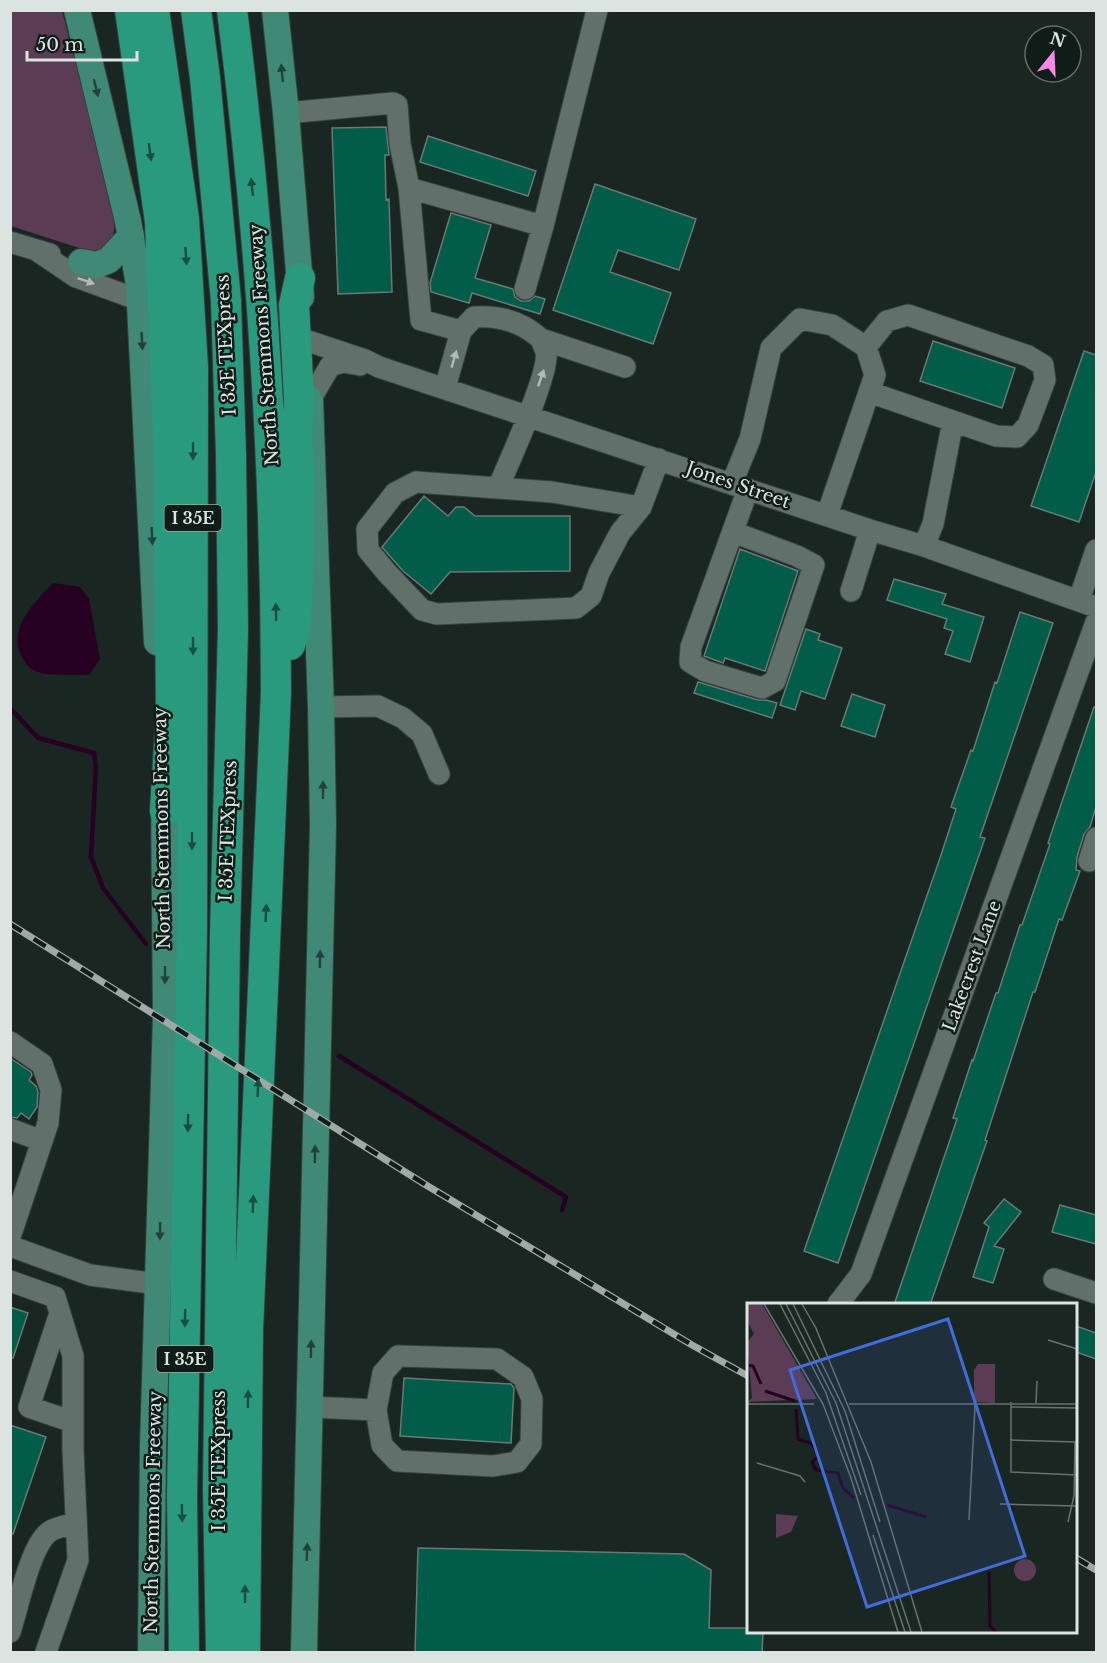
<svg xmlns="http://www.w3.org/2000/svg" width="1107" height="1663" font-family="'Libre Baskerville',serif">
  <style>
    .green { fill: #5a3c55 }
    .water { fill: #260122 }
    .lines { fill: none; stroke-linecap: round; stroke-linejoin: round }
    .stream { stroke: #260122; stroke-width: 4.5 }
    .building { fill: #015c49; stroke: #6a7974; stroke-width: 1.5 }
    .minor-casing { stroke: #38423e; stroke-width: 23 }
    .major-casing { stroke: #38423e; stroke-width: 28 }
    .highway-casing { stroke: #38423e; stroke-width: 32 }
    .minor { stroke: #61706a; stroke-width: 21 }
    .major { stroke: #408976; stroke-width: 26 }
    .highway { stroke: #2a9a7e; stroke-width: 30 }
    .rail-casing { stroke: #9fa9a5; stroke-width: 7 }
    .rail { stroke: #101c18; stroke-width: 4.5; stroke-dasharray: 14; stroke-linecap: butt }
    .oneway { fill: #214239 }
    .oneway2 { fill: #1a4e41 }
    .oneway3 { fill: #b1bbb7 }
    .labels { text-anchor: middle; stroke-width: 5; stroke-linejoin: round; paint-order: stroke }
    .shield { fill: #101c18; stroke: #9fa8a5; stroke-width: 1.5 }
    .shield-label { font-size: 16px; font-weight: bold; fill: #dce4e1 }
    .street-label { font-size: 18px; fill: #dce4e1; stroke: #101c18 }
    .inset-river { fill: none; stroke: #260122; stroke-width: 3 }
    .inset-road { fill: none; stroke: #67726e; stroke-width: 1.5 }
    .view { fill: #436cda; fill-opacity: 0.15; stroke: #436cda; stroke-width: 3 }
    .inset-edge { fill: none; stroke: #dce4e1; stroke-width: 3 }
  </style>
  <rect width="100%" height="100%" fill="#192622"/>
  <path class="green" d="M11 11H62L116 219 112 241 97 251 79 248 11 226Z"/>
  <path class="water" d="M53 583 80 587 89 599 100 659 89 675C74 674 56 676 42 673 32 671 28 667 23 659 6 630 33 604 53 583Z"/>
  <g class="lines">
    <path class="stream" d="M10 708 38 738 94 753 96 766 91 857 103 888 146 944
      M339 1056 566 1197 562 1210"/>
  </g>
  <path class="building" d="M386 127 389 155H385L386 200 389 199 392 292 338 294 332 128Z
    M428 136 536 171 528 196 420 162Z
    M595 184 696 219 679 270 618 250 610 272 671 293 653 344 553 310Z
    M451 213 491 225 475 278 513 289 515 297 521 301H529L535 296 545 299 540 314 472 293 469 303 431 292 430 283Z
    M933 341 1015 368 1002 408 920 381Z
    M1084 351 1096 355V472L1079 522 1031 506Z
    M424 496 448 516 456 507H464L475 516H570V571L450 572 431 594 403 571 382 547Z
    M740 549 798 571 765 671 725 658 723 663 704 656Z
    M894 579 946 594 942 604 984 617 970 662 945 654 953 631 944 628 947 619 887 600Z
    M1020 612 1053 623 980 837 985 838 838 1263 804 1251 940 858 956 809 951 807 971 750 973 751 995 682 997 683Z
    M806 629 820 634 818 640 842 648 825 699 801 691 795 710 780 705Z
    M698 682 758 700H766L777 703 772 718 694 693Z
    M852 694 885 705 875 737 841 726Z
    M1094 707H1096V807L1090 827 1084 834 1077 857 1076 870 1080 871 1062 920 1059 919 1035 992H1033L985 1140 987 1141 930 1305H894L957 1119 953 1118 972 1060 973 1061 996 993H998L1020 925H1022L1050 844 1048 843Z
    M10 1058 31 1072 32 1075 29 1080 36 1086 38 1092 37 1107 29 1119 21 1113 17 1118 10 1117Z
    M1004 1199 1021 1212 994 1246 1004 1249 993 1283 973 1277 989 1227 984 1223Z
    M1060 1205 1096 1215V1244L1052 1232Z
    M10 1307 28 1313 13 1358 10 1357Z
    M1076 1326 1096 1333V1359L1076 1352Z
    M404 1378 511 1384 514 1388 511 1443 400 1436Z
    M10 1425 46 1437 13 1534H10Z
    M418 1548 684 1554 711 1570 709 1628H748V1632H763L762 1653H415Z"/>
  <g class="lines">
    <g class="minor-casing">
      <path id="minor" d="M286 113 393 103 397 105 400 144 409 188 421 320 461 331
        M409 188 543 226 525 289
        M543 226 597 10
        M10 242 50 254
        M39 252 76 277 139 300
        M541 339C542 343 545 348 546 352 550 373 508 464 498 488L416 482 395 493 367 529 368 550 387 573 422 610 437 614 576 608 591 596 599 573 620 533 641 507 659 459
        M305 340 365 360 379 367 870 530 924 546 1096 607
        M866 347 887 321 908 315 1028 356 1043 365 1045 380 1028 425 1017 437 996 436 869 392
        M445 388 461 331 474 317C499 315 522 322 541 339L625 367
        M310 400 330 366 343 362 360 365
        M732 483 750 439 771 348 800 319 832 325 866 347 875 375 827 515
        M498 488 552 492 641 507
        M733 532 797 556 814 565 775 681 762 688 705 671 690 662 691 647 748 489
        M924 546 933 524 953 421
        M851 591 870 530
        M1079 600 1096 550
        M321 707 378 706 403 718 422 734 439 774
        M1089 861 1096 838
        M10 1042 42 1064 51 1090 48 1123 10 1237
        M10 1129 42 1141
        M10 1246 90 1275 158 1284
        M1054 1279 1096 1293
        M10 1281 55 1297 73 1356V1450L78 1560 46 1652
        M838 1304 861 1274 1096 622
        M60 1313 29 1407 73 1422
        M310 1407 376 1410 383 1373 398 1356 497 1359 523 1377 532 1399 531 1444 517 1462 493 1466 397 1461 382 1445 376 1410
        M10 1632C18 1608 30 1546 49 1532 56 1527 68 1525 76 1523"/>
    </g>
    <g class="major-casing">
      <path id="major" d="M77 10 128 221 139 285 157 642
        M275 10 286 113 301 297
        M81 262 97 265 109 260 131 236
        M151 1652 153 1446 166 1016 164 792
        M304 1652 323 825 321 707 310 399"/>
    </g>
    <g class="highway-casing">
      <path id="highway" d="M130 10 160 222 169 466 171 713 165 811
        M154 10 184 219 193 368 192 927 182 1497 184 1652
        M196 10 205 78 226 301 231 455 233 629 225 935 218 1488 221 1652
        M232 10C261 237 276 464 276 692L248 1330 245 1652
        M290 645 296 625 299 548 300 493 297 440 299 398 294 305 300 278"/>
    </g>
    <use href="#minor" class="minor"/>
    <use href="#major" class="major"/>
    <use href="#highway" class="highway"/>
    <g class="rail-casing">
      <path id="rail" d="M10 924 426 1185 692 1345 748 1376
        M1076 1558 1096 1570"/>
    </g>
    <use href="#rail" class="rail"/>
  </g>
  <defs><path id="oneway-solid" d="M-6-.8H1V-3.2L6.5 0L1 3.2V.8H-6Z" transform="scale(1.5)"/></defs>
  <g class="oneway">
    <use href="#oneway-solid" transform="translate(282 73) rotate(-96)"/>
    <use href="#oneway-solid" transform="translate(96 88) rotate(76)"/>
    <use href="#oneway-solid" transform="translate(142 341) rotate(87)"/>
    <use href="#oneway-solid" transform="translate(152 536) rotate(87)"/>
    <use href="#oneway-solid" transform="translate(323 790) rotate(-90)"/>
    <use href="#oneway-solid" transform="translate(320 959) rotate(-89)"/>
    <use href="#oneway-solid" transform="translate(165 975) rotate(90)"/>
    <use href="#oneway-solid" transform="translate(315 1154) rotate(-89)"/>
    <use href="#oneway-solid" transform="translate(160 1231) rotate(91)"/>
    <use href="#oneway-solid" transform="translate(311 1349) rotate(-89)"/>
    <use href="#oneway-solid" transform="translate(307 1552) rotate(-88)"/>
  </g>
  <g class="oneway2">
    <use href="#oneway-solid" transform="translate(150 152) rotate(82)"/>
    <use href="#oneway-solid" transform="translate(252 187) rotate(-96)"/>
    <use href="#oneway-solid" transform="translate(186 256) rotate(86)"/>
    <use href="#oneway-solid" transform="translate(193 451) rotate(90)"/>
    <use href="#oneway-solid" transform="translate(276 612) rotate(-91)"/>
    <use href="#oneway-solid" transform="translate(193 646) rotate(90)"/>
    <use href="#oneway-solid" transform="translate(192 841) rotate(90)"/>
    <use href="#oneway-solid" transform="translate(266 913) rotate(-87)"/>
    <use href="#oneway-solid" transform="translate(258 1088) rotate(-87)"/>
    <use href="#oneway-solid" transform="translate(188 1123) rotate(91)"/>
    <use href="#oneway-solid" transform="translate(253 1204) rotate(-88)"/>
    <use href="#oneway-solid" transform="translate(185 1318) rotate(91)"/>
    <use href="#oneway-solid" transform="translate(248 1399) rotate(-89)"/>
    <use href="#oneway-solid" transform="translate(182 1513) rotate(89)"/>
    <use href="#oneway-solid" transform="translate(245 1594) rotate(-90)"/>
  </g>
  <g class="oneway3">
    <use href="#oneway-solid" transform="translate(86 281) rotate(19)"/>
    <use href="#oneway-solid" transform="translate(454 359) rotate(-74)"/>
    <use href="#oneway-solid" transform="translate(541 378) rotate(-71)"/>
  </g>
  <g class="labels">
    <g class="shield">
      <rect x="164.5" y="505" width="57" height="26" rx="4.5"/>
      <rect x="156.5" y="1346" width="57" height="26" rx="4.5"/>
    </g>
    <g class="shield-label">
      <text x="193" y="524">I 35E</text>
      <text x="185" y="1365">I 35E</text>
    </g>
    <g class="street-label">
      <text transform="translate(226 345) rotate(-93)" y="6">I 35E TEXpress</text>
      <text transform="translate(264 345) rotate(-94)" y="6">North Stemmons Freeway</text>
      <text transform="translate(738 485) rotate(19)" y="6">Jones Street</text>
      <text transform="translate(162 828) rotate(-91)" y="6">North Stemmons Freeway</text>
      <text transform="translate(228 831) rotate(-88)" y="6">I 35E TEXpress</text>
      <text transform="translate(972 966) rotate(-70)" y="6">Lakecrest Lane</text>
      <text transform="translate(219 1461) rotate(-90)" y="6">I 35E TEXpress</text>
      <text transform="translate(153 1512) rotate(-89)" y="6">North Stemmons Freeway</text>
    </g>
  </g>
  <g transform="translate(747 1303)">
    <rect width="330" height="330" fill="#192622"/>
    <path d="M0 1H15L70 96 0 99 5 95 0 39 7 31 0 17ZM231 61H248V100L227 99V67ZM29 211 51 213 44 229 29 235ZM267 267a11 11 0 1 1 22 0a11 11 0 1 1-22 0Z" fill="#5a3c55"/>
    <path class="inset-river" d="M0 62 6 63 14 81M18 88 48 98M49 106 51 136 64 140 70 149 71 154 65 159 69 167 91 170 96 185 107 195M140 202 179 214M242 269 243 323 249 329"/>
    <path class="inset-road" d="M17 1 76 101 104 175 151 329M33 1 79 90 114 192M39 1 89 100 164 329M46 1 98 108 133 219M55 1 70 27M68 23 124 159 175 329M301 37 330 46M264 99V169L330 172M289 100 290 78M0 101H67M102 101H330M264 104 330 105M263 137 330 139M10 160 53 173 58 179M253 201 330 203M222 217 228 103M321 219 327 193 328 139M126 232 158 329"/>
    <path class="view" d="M201 16 278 253 120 304 43 67Z"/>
    <rect width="330" height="330" class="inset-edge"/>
  </g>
  <rect width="1107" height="1663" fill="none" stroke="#dce4e1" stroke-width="24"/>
  <g transform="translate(1053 54) rotate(18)"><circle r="28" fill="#101c18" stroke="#626c68" stroke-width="1.5"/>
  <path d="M0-4.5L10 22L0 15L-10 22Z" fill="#f987e8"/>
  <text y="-9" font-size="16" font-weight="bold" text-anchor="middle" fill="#dce4e1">N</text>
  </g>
  <path d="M27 51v9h110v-9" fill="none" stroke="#dce4e1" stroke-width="3"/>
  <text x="36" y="51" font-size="18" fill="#dce4e1" stroke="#101c18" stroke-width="4.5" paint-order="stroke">50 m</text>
</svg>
